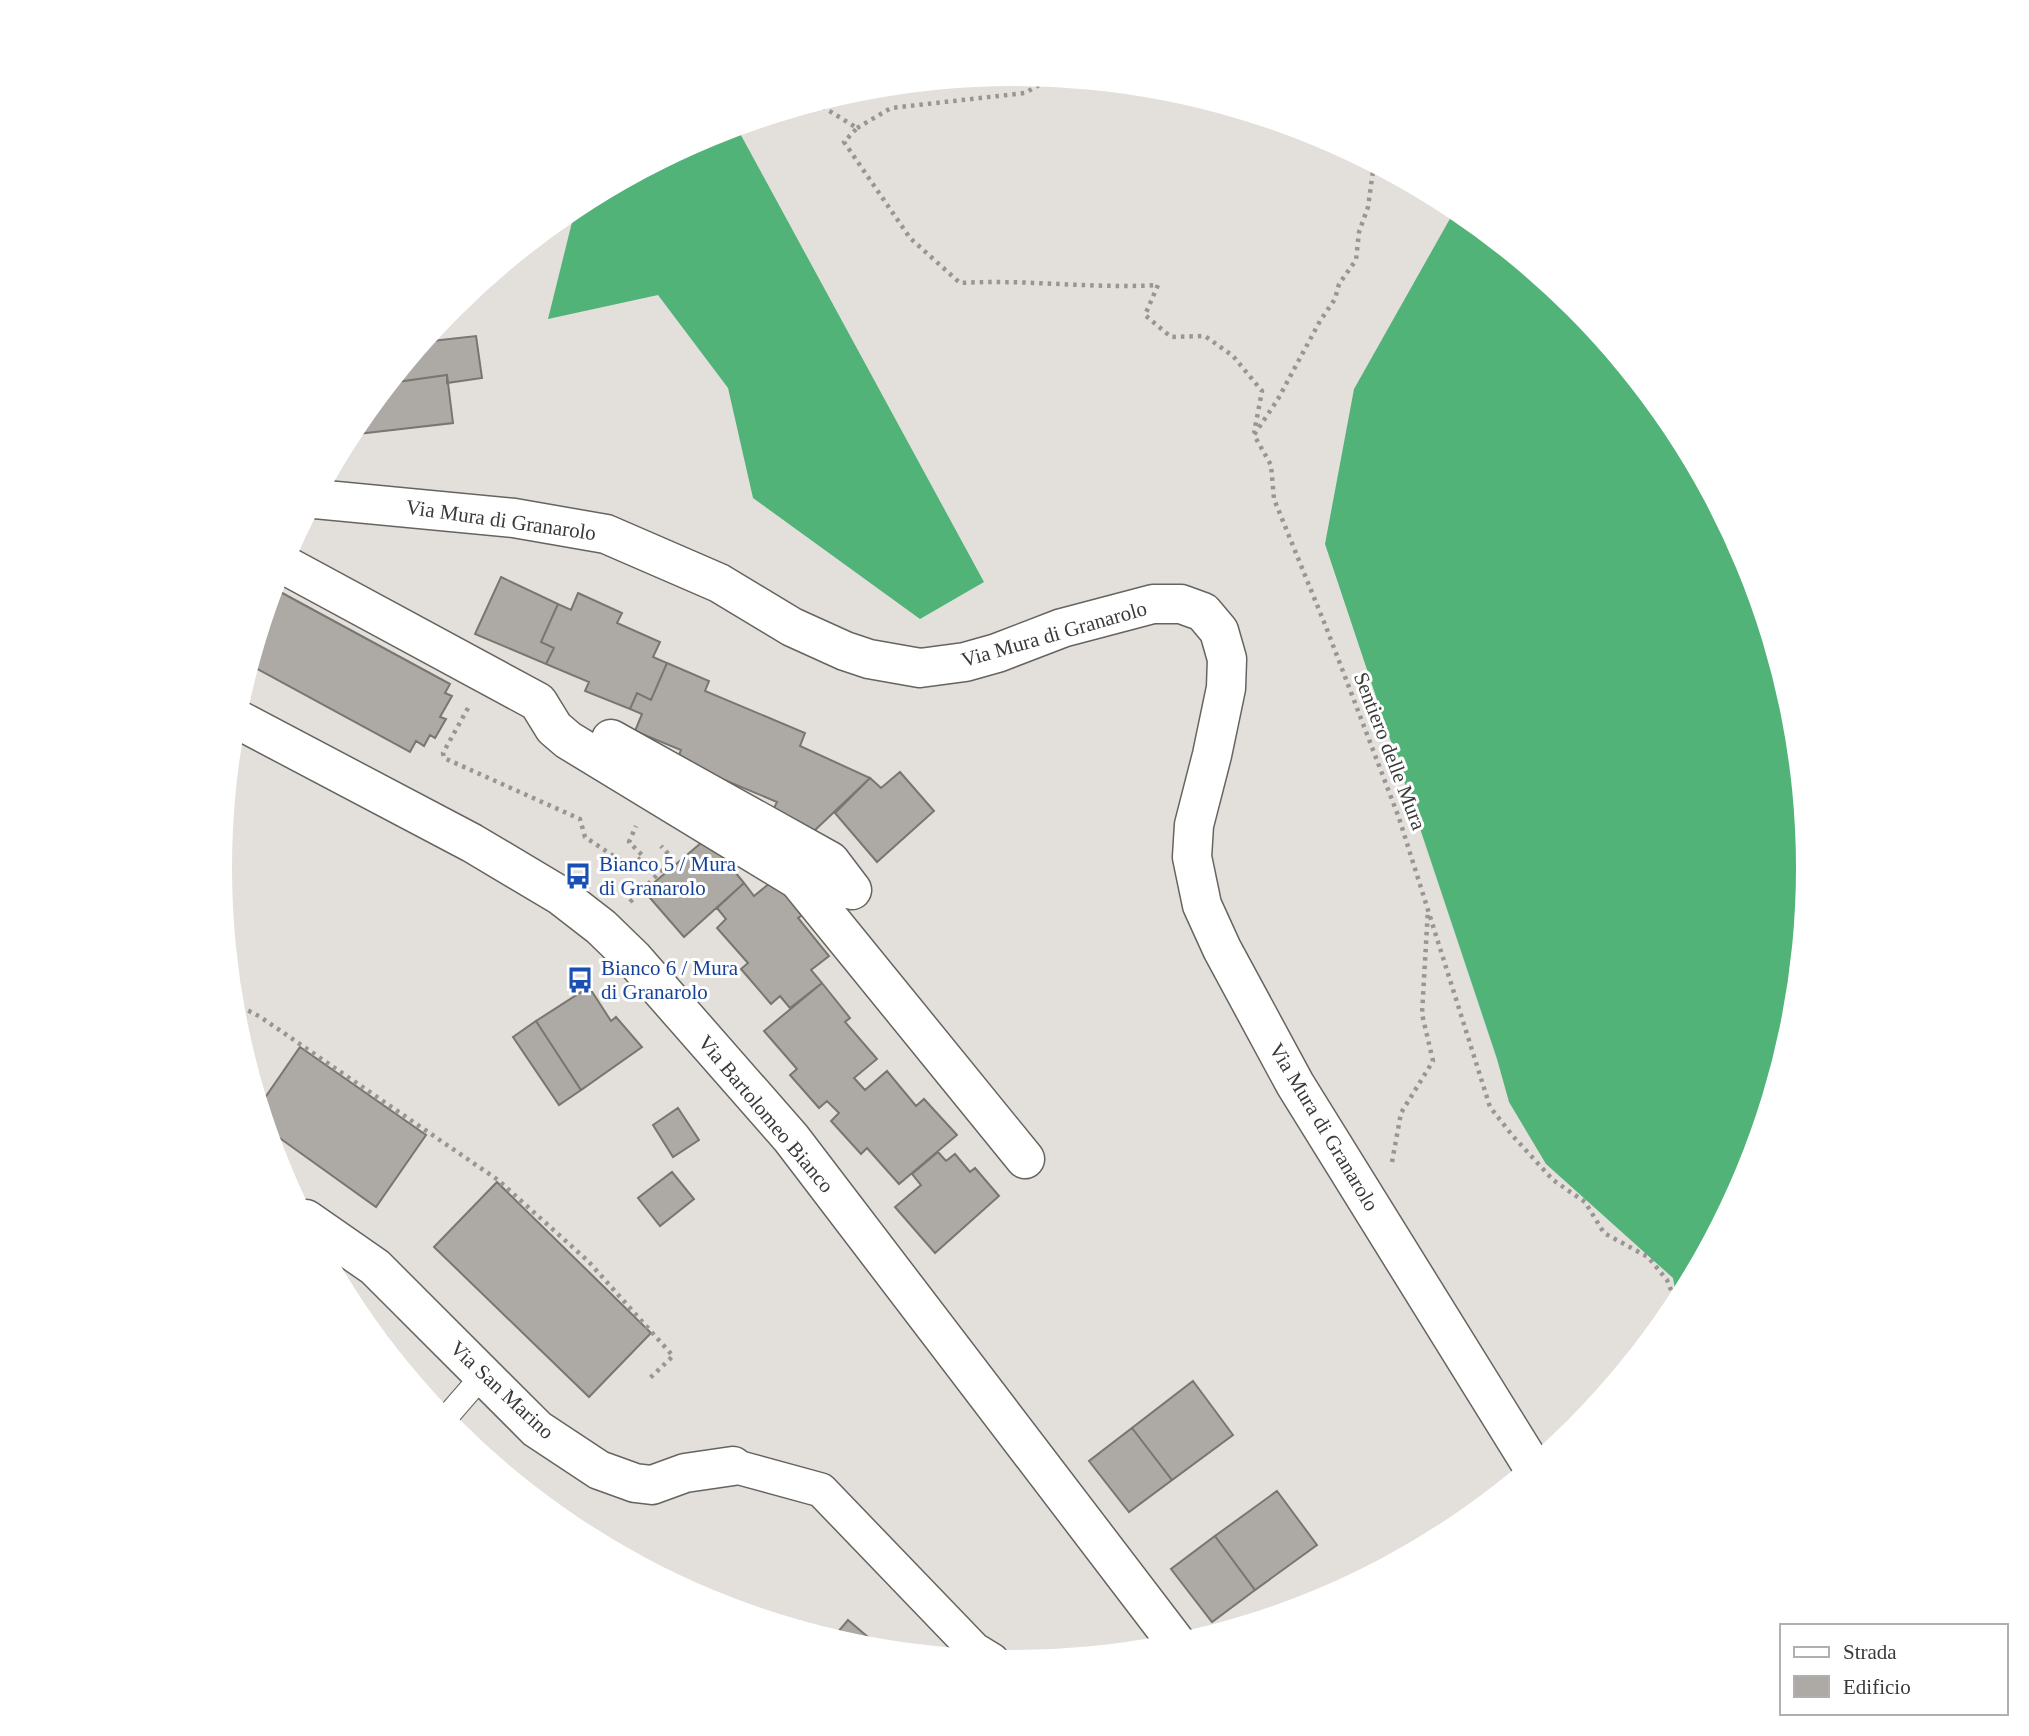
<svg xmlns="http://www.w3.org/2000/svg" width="2029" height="1736" font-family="'Times New Roman',serif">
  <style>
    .forest { fill: #51b377 }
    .building { fill: #adaaa5; stroke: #797671; stroke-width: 2 }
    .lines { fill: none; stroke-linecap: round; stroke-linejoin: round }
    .service-casing { stroke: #66645f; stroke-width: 25 }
    .pedestrian-casing { stroke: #66645f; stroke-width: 36 }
    .minor-casing { stroke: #66645f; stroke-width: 41 }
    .path { stroke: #989592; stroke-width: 4.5; stroke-dasharray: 3.5 5; stroke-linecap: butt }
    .service { stroke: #fff; stroke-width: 23 }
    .pedestrian { stroke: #fff; stroke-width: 33 }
    .minor { stroke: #fff; stroke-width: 38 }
    .labels { text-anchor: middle; stroke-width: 6; stroke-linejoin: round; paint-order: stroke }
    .street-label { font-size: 21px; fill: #3c3a38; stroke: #fff }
    .transit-label { font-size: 21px; fill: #164399; stroke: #fff; text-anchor: start }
  </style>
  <rect width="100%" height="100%" fill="#e3e0db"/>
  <path class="forest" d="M736 126 984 582 920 619 753 498 728 388 658 295 548 319 576 206 711 134Z
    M1456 208 1577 306 1675 427 1749 564 1794 713 1809 868 1794 1023 1748 1172 1678 1305 1673 1278 1546 1164 1509 1102 1497 1059 1325 544 1354 389Z"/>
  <path class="building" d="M476 336 482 378 447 383V375L390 383 423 342Z
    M447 375 453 423 349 435 390 383Z
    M501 577 558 604 541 642 554 648 546 664 475 634Z
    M273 588 450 684 445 693 452 696 440 717 446 719 435 738 430 735 424 746 416 741 410 752 250 665Z
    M578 593 622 613 617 623 660 642 653 657 667 663 651 700 637 693 630 709 585 691 589 682 546 664 554 648 541 642 558 604 571 610Z
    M667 663 709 681 705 691 805 733 800 746 870 778 814 831 772 812 777 802 677 760 681 750 635 731 642 714 630 709 637 693 651 700Z
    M900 772 934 811 877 862 835 813 870 778 881 788Z
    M707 838 744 883 684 937 644 891Z
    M775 879 804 914 798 918 829 956 811 970 822 983 790 1008 780 996 771 1004 741 969 748 963 717 928 726 919 717 908 744 883 754 896Z
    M822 983 850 1018 845 1022 877 1059 854 1078 865 1090 887 1071 916 1106 924 1099 957 1135 899 1184 867 1148 861 1154 831 1121 839 1113 827 1101 819 1108 790 1075 797 1069 764 1031Z
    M589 987 611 1021 616 1017 642 1047 581 1090 536 1021Z
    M536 1021 581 1090 559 1105 513 1037Z
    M300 1047 426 1135 376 1207 267 1129 260 1105Z
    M678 1108 699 1140 673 1157 653 1125Z
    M938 1152 946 1161 955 1154 970 1172 975 1168 999 1196 935 1253 895 1207 921 1185 912 1174Z
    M672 1172 694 1199 660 1226 638 1198Z
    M497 1182 651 1333 589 1397 434 1247Z
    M1193 1381 1233 1435 1172 1480 1132 1428Z
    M1132 1428 1172 1480 1129 1512 1089 1461Z
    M1277 1491 1317 1545 1255 1590 1215 1536Z
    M1215 1536 1255 1590 1212 1622 1171 1569Z
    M622 1547 647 1568 618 1553Z
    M848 1620 882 1649 859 1647 832 1639Z"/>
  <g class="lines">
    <g class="service-casing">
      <path id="service" d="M444 1420 483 1375"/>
    </g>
    <g class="pedestrian-casing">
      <path id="pedestrian" d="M733 1466 821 1490 974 1649 992 1660"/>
    </g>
    <g class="minor-casing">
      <path id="minor" d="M315 499 514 518 606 534 719 583 792 627 845 651 869 659 920 668 965 662 997 653 1062 628 1153 604H1181L1203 612 1219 631 1227 659 1226 688 1212 755 1194 825 1192 857 1202 905 1222 949 1295 1084 1532 1466
        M281 563 538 702 554 728 568 740 798 880 1025 1159
        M235 718 472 843 561 896 601 927 634 959 791 1138 1178 1645
        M611 739 830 861 852 890
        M306 1219 375 1267 537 1429 599 1470 635 1483 652 1485 685 1473 733 1466"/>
    </g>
    <path class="path" d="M815 102 857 128 844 142 910 238 960 283C1026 279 1092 289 1158 285L1145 315 1171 337 1205 336 1233 356 1262 391 1254 433
      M857 128 891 108 1025 93 1053 77
      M1374 164 1368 207 1359 232 1356 260 1339 284 1335 299 1320 321 1278 399 1254 435 1271 465 1274 499 1326 627 1399 818 1490 1107 1512 1135 1553 1180 1585 1202 1604 1233 1648 1257 1667 1280 1677 1305
      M468 708 443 753 444 758 580 819 585 837 630 867 643 856 629 842 636 826
      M630 902 673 859 661 846
      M233 1003 259 1016 498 1180 588 1261 673 1356 650 1378
      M1392 1162 1401 1113 1433 1061 1422 1014 1428 909
      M382 1344 386 1335"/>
    <use href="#service" class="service"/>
    <use href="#pedestrian" class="pedestrian"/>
    <use href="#minor" class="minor"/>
  </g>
  <defs>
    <g id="bus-bare" transform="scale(2.1)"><path d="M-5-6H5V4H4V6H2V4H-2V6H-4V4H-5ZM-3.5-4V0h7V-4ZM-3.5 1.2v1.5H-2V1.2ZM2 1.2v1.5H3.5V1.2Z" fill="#1a4fb4" stroke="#fff" stroke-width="2.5" paint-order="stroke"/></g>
  </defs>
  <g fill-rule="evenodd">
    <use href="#bus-bare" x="578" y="876"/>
    <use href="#bus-bare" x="580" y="980"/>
  </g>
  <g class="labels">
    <g class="street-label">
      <text transform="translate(501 520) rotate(8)" y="7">Via Mura di Granarolo</text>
      <text transform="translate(1054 634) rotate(-16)" y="7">Via Mura di Granarolo</text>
      <text transform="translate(1390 751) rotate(69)" y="7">Sentiero delle Mura</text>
      <text transform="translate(766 1114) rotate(50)" y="7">Via Bartolomeo Bianco</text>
      <text transform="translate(1324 1127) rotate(59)" y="7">Via Mura di Granarolo</text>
      <text transform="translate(502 1390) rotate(43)" y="7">Via San Marino</text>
    </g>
    <g class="transit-label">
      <text x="599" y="871">Bianco 5 / Mura<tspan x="599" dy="24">di Granarolo</tspan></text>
      <text x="601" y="975">Bianco 6 / Mura<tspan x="601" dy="24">di Granarolo</tspan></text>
    </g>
  </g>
  <path d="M0 0H2029V1736H0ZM232 868a782 782 0 1 1 1564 0a782 782 0 1 1-1564 0Z" fill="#fff" fill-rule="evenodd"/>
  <rect x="1780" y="1624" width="228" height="91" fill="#ffffff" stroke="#b1b0af" stroke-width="2"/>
  <rect x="1794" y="1647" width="35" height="10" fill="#ffffff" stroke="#b1b0af" stroke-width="2"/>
  <text x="1843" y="1659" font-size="21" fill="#3c3a38">Strada</text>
  <rect x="1794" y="1676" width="35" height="21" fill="#adaaa5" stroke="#b1b0af" stroke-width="2"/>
  <text x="1843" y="1694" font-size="21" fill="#3c3a38">Edificio</text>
</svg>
